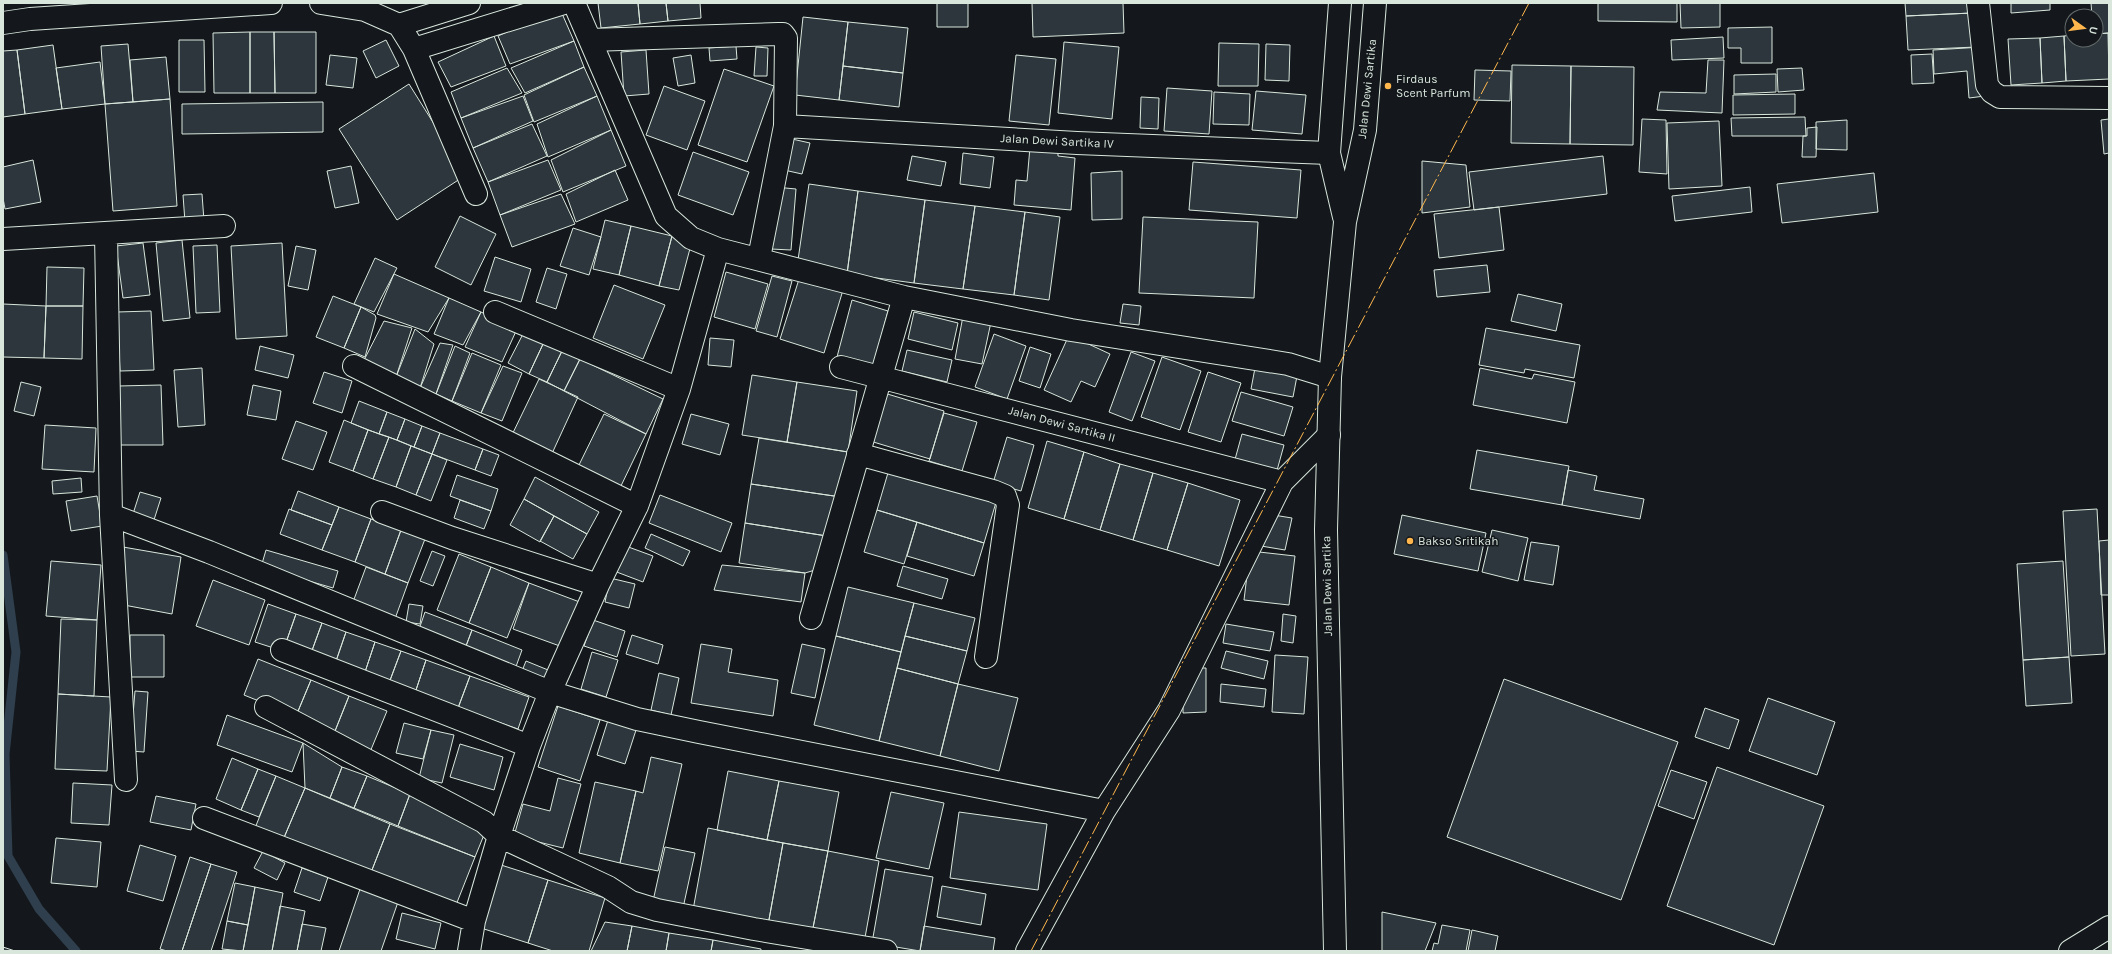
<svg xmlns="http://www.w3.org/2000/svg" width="2112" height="954" font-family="Karla,sans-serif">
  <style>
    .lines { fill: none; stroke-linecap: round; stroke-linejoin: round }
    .stream { stroke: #2f3f4d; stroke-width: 9 }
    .building { fill: #2c363c; stroke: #d8e6dc }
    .street-casing { stroke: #d8e6dc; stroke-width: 24 }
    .primary-casing { stroke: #d8e6dc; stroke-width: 24 }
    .street { stroke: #14181c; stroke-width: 22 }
    .primary { stroke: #14181c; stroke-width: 22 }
    .power { stroke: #ffb74d; stroke-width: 1; stroke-dasharray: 14 3 2 3; stroke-linecap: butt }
    .poi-dot { fill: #ffb74d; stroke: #14181c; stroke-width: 1.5 }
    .labels { text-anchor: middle; stroke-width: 3; stroke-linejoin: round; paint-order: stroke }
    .poi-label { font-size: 12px; fill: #d8e6dc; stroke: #14181c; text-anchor: start }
    .street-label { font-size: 12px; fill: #d8e6dc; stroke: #14181c }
  </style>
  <rect width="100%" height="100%" fill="#14181c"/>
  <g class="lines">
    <path class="stream" d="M3 555 16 652 5 754 8 856 39 909 76 951"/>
  </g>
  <path class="building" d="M598 3H638L640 24 601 28Z
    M638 3H666L668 21 640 24Z
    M666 3H700L701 18 668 21Z
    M937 3H968V27H937Z
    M1032 3H1123L1124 33 1033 37Z
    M1598 3H1677V22L1598 21Z
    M1680 3H1720V27L1681 28Z
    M1905 3H1971L1972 13 1906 16Z
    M2011 3H2050V10L2011 13Z
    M2091 3H2109V33L2096 34V16H2092Z
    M560 9 574 41 510 64 498 36Z
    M1972 13 1976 47 1908 50 1906 16Z
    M803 17 848 22 839 100 795 95Z
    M848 22 908 28 903 73 843 66Z
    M1772 27V63H1741V48H1728V28Z
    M250 32H274L275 93H250Z
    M250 32V93H214L213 33Z
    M274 32H316V93H275Z
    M2108 33 2109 79 2066 81 2064 36 2072 35V40H2096V34Z
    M494 36 506 66 451 87 438 62Z
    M2064 36 2066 81 2042 83 2040 38Z
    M1723 37 1724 58 1672 60 1671 40Z
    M2040 38 2042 83 2011 85 2008 39Z
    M179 40H204L205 92H179Z
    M386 40 399 66 376 78 363 51Z
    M574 41 584 67 525 93 511 68Z
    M1064 42 1119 47 1112 119 1058 113Z
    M1219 43 1259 44 1258 86H1218Z
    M128 44 133 102 105 104 101 46Z
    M1266 44 1290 45 1289 81 1265 80Z
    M53 45 62 109 25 114 17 50Z
    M736 46 737 59 710 61 709 48Z
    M756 47 768 48 767 76H754Z
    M1982 47 1985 96 1969 98 1967 71 1934 74 1933 50Z
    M17 50 25 114 3 117V51Z
    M646 50 649 94 624 96 621 52Z
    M1932 54 1934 83 1912 84 1911 55Z
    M330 55 357 58 353 88 326 85Z
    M691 55 695 83 678 86 673 58Z
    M1016 55 1056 59 1049 125 1009 121Z
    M166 57 170 99 133 102 130 60Z
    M1708 60H1724L1722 113 1657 110 1660 92 1706 93Z
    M100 62 105 104 62 109 56 68Z
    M1512 65 1571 66 1570 144 1511 143Z
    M843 66 903 73 899 107 839 100Z
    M1571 66 1634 67 1633 145 1570 144Z
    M584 67 597 96 534 122 524 95Z
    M507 68 522 93 461 118 451 92Z
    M1802 68 1804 90 1778 92 1777 69Z
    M724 69 774 86 747 162 698 145Z
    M1475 70 1511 71 1510 101 1474 100Z
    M1776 74V92L1734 94V75Z
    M409 84 466 175 397 220 339 129Z
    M664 86 705 101 687 150 646 135Z
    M1167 88 1212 91 1209 134 1164 131Z
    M1256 91 1306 95 1302 134 1252 130Z
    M1214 92 1250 94 1249 125 1213 124Z
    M1795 94V114L1733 115V95Z
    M523 96 533 121 473 148 461 118Z
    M597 96 611 130 548 157 537 124Z
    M1141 97 1159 98 1158 129 1140 128Z
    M170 99 177 206 113 211 105 104Z
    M323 102V132L182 134V104Z
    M1805 117 1806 136H1732L1731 118Z
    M1642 119 1666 120 1667 174 1639 172Z
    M2109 119V153L2104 154 2101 120Z
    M1847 120V150L1816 149V122Z
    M1719 121 1722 186 1669 189 1667 123Z
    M532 124 547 156 488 182 473 148Z
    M1817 127 1816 157H1802L1803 136H1807V128Z
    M611 130 626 166 563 192 551 160Z
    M792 139 810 143 802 174 784 170Z
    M1030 147 1058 149V156L1075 158 1071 210 1014 205 1016 180 1027 181Z
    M693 152 749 172 733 215 678 195Z
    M963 153 994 157 990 188 960 184Z
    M912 156 946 162 941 186 907 180Z
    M1603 156 1607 194 1474 210 1469 172Z
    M33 160 41 202 5 209 3 198V167Z
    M548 160 561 190 500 215 488 182Z
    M1422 161 1466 165 1470 207 1422 213Z
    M1193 162 1301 170 1297 218 1189 210Z
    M351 166 359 203 335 208 327 171Z
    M615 170 628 200 576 222 566 194Z
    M1122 171V219L1092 220 1091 173Z
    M1874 173 1878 212 1782 223 1777 184Z
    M809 184 858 191 847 274 797 267Z
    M775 187 796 189 791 250 771 249Z
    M1750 187 1752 212 1675 221 1672 196Z
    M858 191 925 200 914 283 847 274Z
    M202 194 204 221 185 222 183 195Z
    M561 194 575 224 512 247 500 215Z
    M925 200 975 206 963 289 914 283Z
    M975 206 1025 212 1014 295 963 289Z
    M1499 207 1504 250 1439 258 1434 214Z
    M1025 212 1060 217 1049 300 1014 295Z
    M460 216 496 234 471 285 435 267Z
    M1143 217 1258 222 1254 298 1139 293Z
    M605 220 631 226 619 275 593 269Z
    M631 226 672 236 659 286 619 275Z
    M573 228 601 237 589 275 560 266Z
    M672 236 692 241 679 290 659 286Z
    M182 240 190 318 163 321 156 243Z
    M143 243 150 295 123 298 116 246Z
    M282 243 287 336 236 339 231 246Z
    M217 245 220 312 196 313 193 246Z
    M296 246 316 250 308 290 288 286Z
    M495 257 531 269 521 302 484 291Z
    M375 258 397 268 374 312 354 304Z
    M1487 265 1490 292 1437 297 1434 270Z
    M47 267 84 268 83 306H46Z
    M547 268 567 274 556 309 536 302Z
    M726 272 768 284 755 329 714 317Z
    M394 274 449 298 428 332 377 314Z
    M772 276 792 281 777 337 756 331Z
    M800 276 843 290 824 353 780 339Z
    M614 285 665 305 643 359 593 338Z
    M1518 294 1562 304 1556 331 1511 321Z
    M333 296 361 307 344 348 316 337Z
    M449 298 481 312 463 345 434 334Z
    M852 300 888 311 873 367 837 357Z
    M3 304 46 306 44 358 3 357Z
    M1123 304 1141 306 1139 325 1120 323Z
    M46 306H83L82 359 44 358Z
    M361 307 375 315 376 318 365 357 344 348Z
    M151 311 154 370 120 371 117 312Z
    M481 312 517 329 502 362 465 347Z
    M914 312 958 323 952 350 908 339Z
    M963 316 991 322 982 364 955 359Z
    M384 321 412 328 396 377 362 364Z
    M1486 328 1580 345 1574 378 1525 369 1524 373 1479 365Z
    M415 329 434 344 420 388 396 377Z
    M524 332 544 342 529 374 508 363Z
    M994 334 1026 346 1007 399 975 387Z
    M1069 335 1110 354 1095 387 1081 381 1071 402 1044 390Z
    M710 338 734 340 731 367 708 365Z
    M544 342 562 351 547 382 529 374Z
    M440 343 453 345 436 394 420 388Z
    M260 346 294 355 288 378 255 370Z
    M455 346 470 353 452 401 436 394Z
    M1030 347 1051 354 1040 388 1019 381Z
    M907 350 952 360 947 382 902 371Z
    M562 351 580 359 564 391 547 382Z
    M1131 352 1155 361 1132 421 1109 412Z
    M472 353 501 365 481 413 452 401Z
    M1162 357 1201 371 1180 430 1141 417Z
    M580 359 663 399 646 434 564 391Z
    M503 366 522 373 502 421 481 413Z
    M202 368 205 425 178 427 174 370Z
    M1255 368 1297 376 1293 397 1251 389Z
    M1480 368 1532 379 1534 374 1575 382 1567 423 1473 405Z
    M324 372 352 381 342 413 313 403Z
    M1208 372 1241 383 1221 442 1188 432Z
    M752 375 797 382 787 442 742 435Z
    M539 379 578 397 549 460 509 441Z
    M21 382 41 387 34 416 14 411Z
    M797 382 857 391 848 452 787 442Z
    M161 385 163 445H120L118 386Z
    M253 385 281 391 276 420 247 415Z
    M1241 392 1293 407 1284 436 1232 421Z
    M884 393 944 411 930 459 870 441Z
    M359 401 387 412 379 434 351 423Z
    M387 412 405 419 397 440 379 434Z
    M944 413 977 422 962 471 929 461Z
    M604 414 646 434 619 490 577 469Z
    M691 414 729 424 720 455 682 444Z
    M405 419 422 426 414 447 397 440Z
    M344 420 368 430 353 471 329 462Z
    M296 421 327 432 313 470 282 459Z
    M45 425 96 428 94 472 42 469Z
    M422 426 440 433 432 454 414 447Z
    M368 430 389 437 373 479 353 471Z
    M440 433 483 449 475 470 432 454Z
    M1242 434 1284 445 1276 474 1234 463Z
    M389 437 411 446 396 487 373 479Z
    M1007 437 1034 445 1021 491 993 483Z
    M759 438 848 452 841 497 751 484Z
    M1047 441 1084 452 1064 519 1028 508Z
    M411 446 432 454 416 495 396 487Z
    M483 449 499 455 491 476 475 470Z
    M1477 450 1569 466 1562 505 1470 489Z
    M1084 452 1120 464 1100 530 1064 519Z
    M432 454 447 460 431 501 416 495Z
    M1120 464 1153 473 1133 540 1100 530Z
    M890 466 997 499 984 543 877 510Z
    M1568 470 1597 476 1594 490 1644 499 1640 519 1562 505Z
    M1153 473 1188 483 1167 550 1133 540Z
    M457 475 498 489 491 511 450 496Z
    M535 477 599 512 587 534 524 499Z
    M81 478 82 492 53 494 52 481Z
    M1188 483 1240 500 1219 566 1167 550Z
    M751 484 841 497 833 537 745 523Z
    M298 491 339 507 332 525 291 510Z
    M140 492 161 498 153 523 132 517Z
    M660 495 732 523 721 552 649 523Z
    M97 496 102 526 71 531 66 501Z
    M524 499 554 516 540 542 510 525Z
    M460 500 491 511 484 529 454 518Z
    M339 507 371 519 355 562 322 550Z
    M289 509 332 525 322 550 280 534Z
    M2097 509 2105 654 2071 656 2063 511Z
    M877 510 917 522 904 564 864 552Z
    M1267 514 1292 518 1285 550 1261 546Z
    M1402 515 1486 533 1478 571 1394 554Z
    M554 516 587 534 573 559 540 541Z
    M371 519 401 530 385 574 355 562Z
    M917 522 984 543 974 576 907 556Z
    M745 523 833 537 822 568 805 573 739 563Z
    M401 530 425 539 408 583 385 574Z
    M1492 530 1528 538 1518 581 1482 572Z
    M651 534 690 551 683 566 645 548Z
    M2109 540V595H2101L2099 541Z
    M1531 542 1559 546 1553 585 1524 580Z
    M623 545 653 556 643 582 614 571Z
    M123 547 181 557 172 614 113 603Z
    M266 550 338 571 333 588 261 567Z
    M432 551 445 556 433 586 420 581Z
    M1250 551 1295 556 1289 605 1244 600Z
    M459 554 491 567 469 623 437 610Z
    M51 561 101 565 97 620 46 616Z
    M2063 561 2069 657 2023 660 2017 564Z
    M722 565 805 573 801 602 714 590Z
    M903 566 948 579 942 599 897 586Z
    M366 567 408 583 392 627 350 610Z
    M491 567 529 583 507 638 469 623Z
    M610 578 635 584 629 608 605 602Z
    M213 580 265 600 249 645 196 626Z
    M529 583 585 604 568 649 513 629Z
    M848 587 914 603 901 652 836 636Z
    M914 603 975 618 967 651 905 636Z
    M268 604 296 614 283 651 255 642Z
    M409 604 423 606 420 624 406 622Z
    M425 612 472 630 463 654 417 635Z
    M296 614 322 623 310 656 283 651Z
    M1283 614 1296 616 1293 643 1281 641Z
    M61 619 97 620 94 696 58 694Z
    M593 620 625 631 617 657 584 646Z
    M322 623 346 632 335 664 310 656Z
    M1226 624 1274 632 1270 651 1223 643Z
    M472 630 522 650 514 672 463 654Z
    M346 632 375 642 364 675 335 664Z
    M130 635H164V677H130Z
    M632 635 663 645 658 664 626 654Z
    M836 636 901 652 879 741 814 725Z
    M905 636 967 651 958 684 897 668Z
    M375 642 401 651 389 683 364 675Z
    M701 644 732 649 728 672 778 680 773 716 691 703Z
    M802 644 825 649 815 698 791 693Z
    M401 651 426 660 415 693 389 683Z
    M1226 651 1268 661 1264 679 1221 668Z
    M592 652 618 660 606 697 581 689Z
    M1275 655 1308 657 1304 714 1272 712Z
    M2069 657 2072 703 2026 706 2023 660Z
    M258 659 311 680 296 716 244 695Z
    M426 660 470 676 458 708 415 693Z
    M526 661 553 672 547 687 520 676Z
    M897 668 958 684 940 756 879 741Z
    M1183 668H1206V712L1183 713Z
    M659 673 679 678 671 715 651 710Z
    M470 676 529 697 518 729 458 708Z
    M1504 679 1678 742 1621 900 1447 837Z
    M311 680 349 696 335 731 296 716Z
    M958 684 1018 698 999 771 940 756Z
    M1221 684 1266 689 1264 707 1220 702Z
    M135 691 148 692 144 752 130 751Z
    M58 694 111 697 107 771 55 769Z
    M349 696 387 711 370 752 335 731Z
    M1768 698 1835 722 1817 775 1749 751Z
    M558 706 600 720 580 781 538 767Z
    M1705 708 1739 720 1729 749 1695 737Z
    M227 715 303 743 292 772 217 745Z
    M609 717 637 727 625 764 597 755Z
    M404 723 431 730 423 759 396 753Z
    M431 730 454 735 442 783 419 778Z
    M303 743 342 767 330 798 305 788Z
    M460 744 503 757 494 790 450 777Z
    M651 757 682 764 658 871 620 863 636 791 643 793Z
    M232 758 258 769 241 810 216 799Z
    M342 767 367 776 354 808 330 798Z
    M1717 767 1824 806 1774 945 1667 906Z
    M258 769 276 776 259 817 241 810Z
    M1671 770 1707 782 1694 819 1658 806Z
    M728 771 779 781 767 840 717 830Z
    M276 776 305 788 283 840 255 828Z
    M367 776 410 794 398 826 354 808Z
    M558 778 581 784 563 848 514 836 523 804 550 811Z
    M779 781 839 792 828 851 767 840Z
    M595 782 636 791 620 863 579 853Z
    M73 783 112 785 109 825 71 823Z
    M305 788 390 824 370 875 283 840Z
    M891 792 944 803 929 869 876 858Z
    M410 794 488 825 475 857 398 826Z
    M156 796 196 804 191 830 150 822Z
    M959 812 1047 824 1038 890 950 878Z
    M390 824 475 857 456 905 370 875Z
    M708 828 783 843 768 925 693 910Z
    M56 838 101 842 97 887 51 883Z
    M783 843 828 851 812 933 768 925Z
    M140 845 176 856 163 901 127 891Z
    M665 847 695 853 683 908 653 901Z
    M263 851 285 863 277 880 254 868Z
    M828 851 879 861 864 943 812 933Z
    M190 857 211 864 182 951H167L160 949Z
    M211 864 237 872 211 951H182Z
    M501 865 548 880 528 943 481 928Z
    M302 868 328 877 320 901 294 892Z
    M885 869 933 877 920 951 872 943Z
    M548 880 605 898 589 951H553L528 943Z
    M235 883 255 887 248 925 227 921Z
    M942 886 986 894 981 925 937 917Z
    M255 887 283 893 272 951H243Z
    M360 889 398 902 381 951H339Z
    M280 906 305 911 297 951H272Z
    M1382 912 1436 923 1425 951H1382Z
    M402 913 441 923 435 949 396 939Z
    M227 921 248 925 243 951 222 949Z
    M605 922 632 926 627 951H591Z
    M302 924 326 928 321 951H297Z
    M1442 925 1470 930 1466 951H1432L1434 943 1438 944Z
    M632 926 669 933 666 951H627Z
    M924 926 995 938 993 951H920Z
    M1472 930 1498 936 1495 951H1468Z
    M669 933 713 940 711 951H666Z
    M713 940 761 949V951H711Z
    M3 947 15 951H3Z"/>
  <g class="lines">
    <g class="street-casing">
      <path id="street" d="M321 3 365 10 399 25 414 49 476 194
        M574 3 666 216 691 238 718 249 904 297 1071 330 1288 364 1330 377
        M1978 3 1987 85 1992 92 2000 97 2109 98
        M3 23 30 19 271 3
        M399 25 469 3
        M590 40 778 34H783L786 38 785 126 759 258
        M414 49 564 3
        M785 126 1077 143 1329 153
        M106 234 111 515 126 780
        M3 239 224 226
        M495 312 679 389
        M354 366 637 506
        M841 367 1282 482
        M858 454 993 491 1005 496 1008 505 986 657
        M382 512 452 538 598 585
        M111 515 209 552 550 692 637 719 699 732 1104 811
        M811 618 904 297
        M282 650 529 746
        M266 707 484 822 499 836 608 887 631 902 657 910 754 929 886 951
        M204 818 474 921
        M469 951 474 921 499 836 529 746 550 692 598 585 637 506 679 389 718 249
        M1027 951 1104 811 1169 710 1282 482 1329 435"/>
    </g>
    <g class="primary-casing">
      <path id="primary" d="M1340 3 1329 153 1344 217
        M1335 951 1326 530 1330 377 1345 222 1365 130 1375 3
        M2070 951 2109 927"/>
    </g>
    <use href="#street" class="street"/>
    <use href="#primary" class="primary"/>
    <path class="power" d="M1031 951 1529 3"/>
  </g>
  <g class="poi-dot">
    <circle cx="1388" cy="86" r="4"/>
    <circle cx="1410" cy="541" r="4"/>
  </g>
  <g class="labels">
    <g class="poi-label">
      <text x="1396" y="83">Firdaus<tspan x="1396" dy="14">Scent Parfum</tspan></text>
      <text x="1418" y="545">Bakso Sritikah</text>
    </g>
    <g class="street-label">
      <text transform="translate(1367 89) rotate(-84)" y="4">Jalan Dewi Sartika</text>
      <text transform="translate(1057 141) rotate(3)" y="4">Jalan Dewi Sartika IV</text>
      <text transform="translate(1062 424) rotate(15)" y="4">Jalan Dewi Sartika II</text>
      <text transform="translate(1327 586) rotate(-91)" y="4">Jalan Dewi Sartika</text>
    </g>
  </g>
  <rect width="2112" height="954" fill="none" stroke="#d8e6dc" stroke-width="8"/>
  <g transform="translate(2084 28) rotate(104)"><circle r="19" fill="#14181c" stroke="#626a69"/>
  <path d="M0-3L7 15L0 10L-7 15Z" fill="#ffb74d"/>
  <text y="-6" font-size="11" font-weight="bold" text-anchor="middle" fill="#d8e6dc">U</text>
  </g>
</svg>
